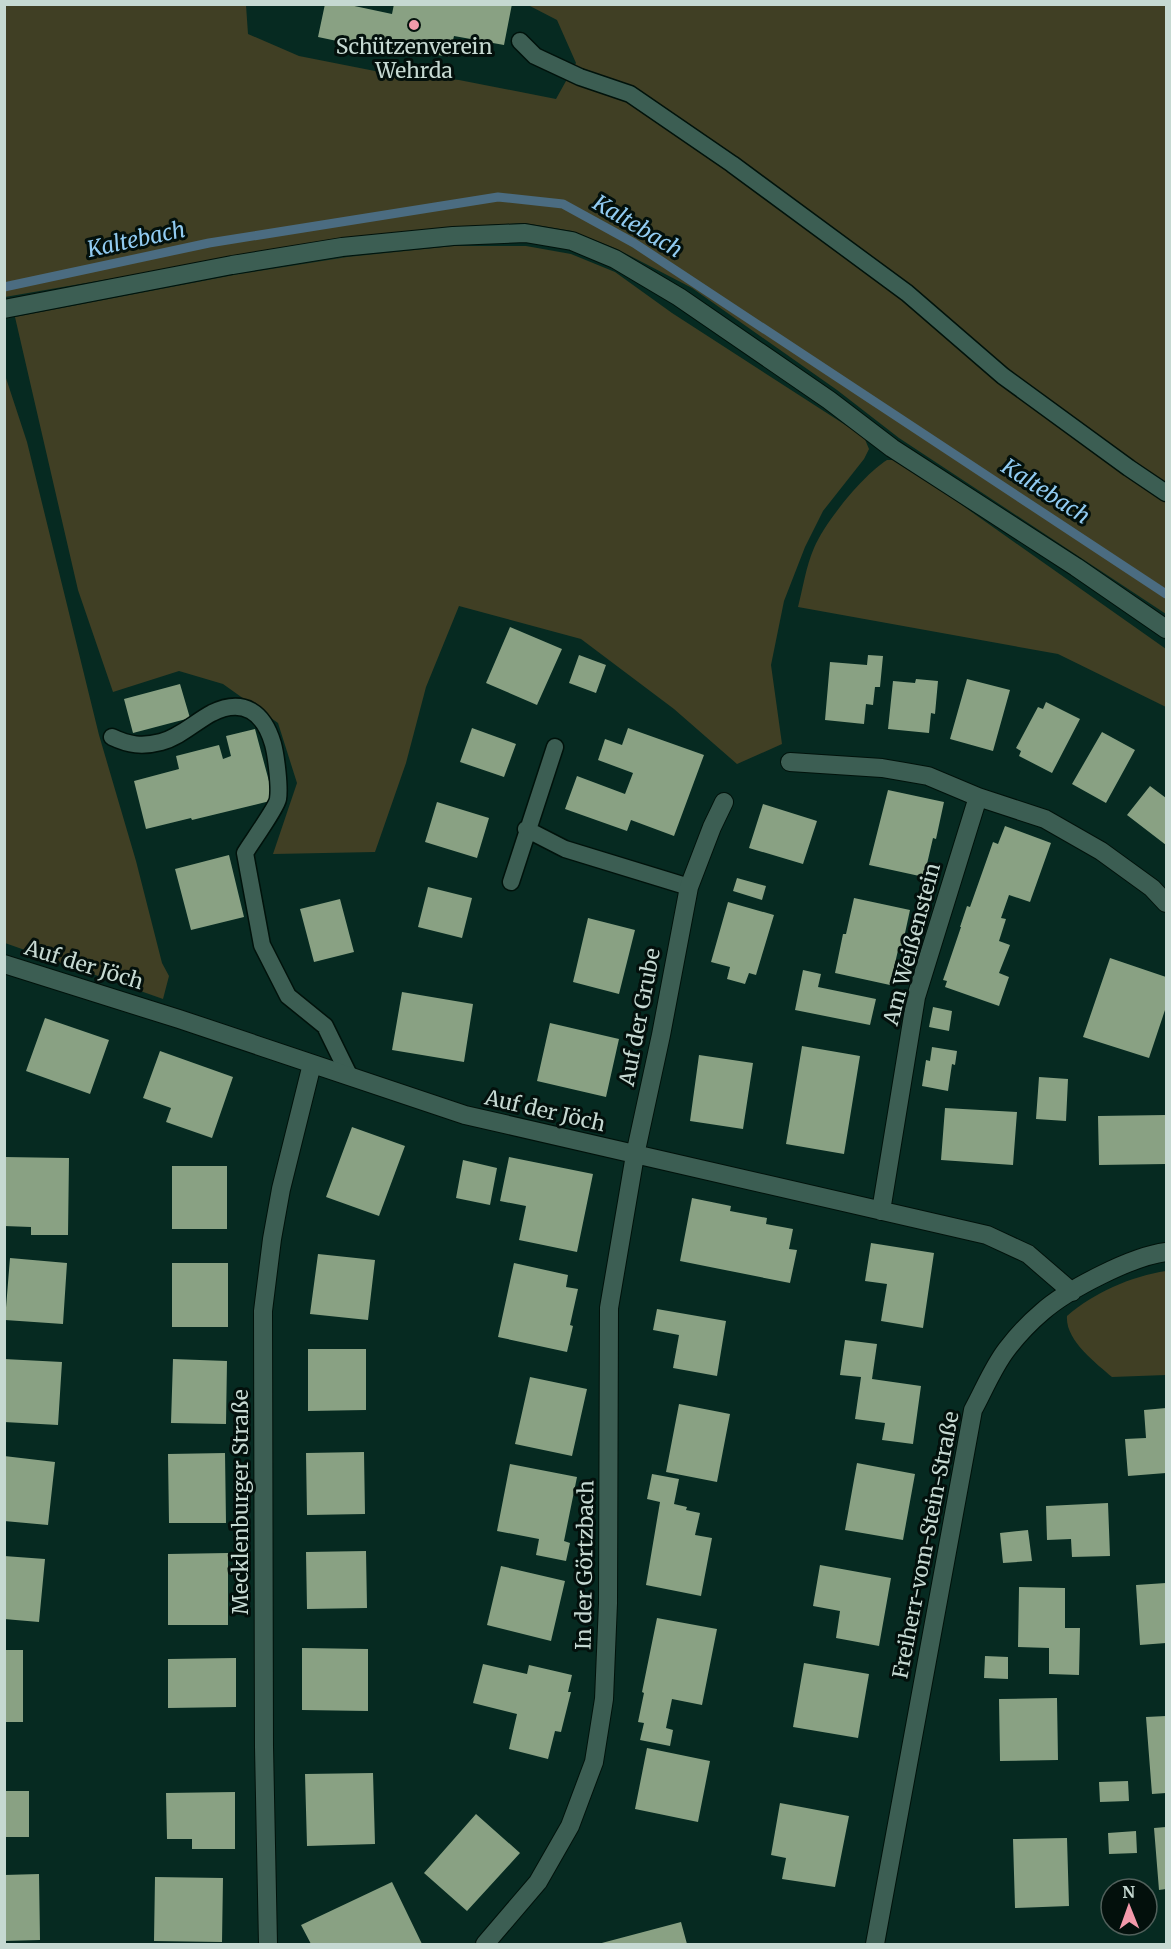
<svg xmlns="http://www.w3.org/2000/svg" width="1171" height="1949" font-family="Merriweather,serif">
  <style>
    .green { fill: #403f24 }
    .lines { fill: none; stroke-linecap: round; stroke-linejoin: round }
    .stream { stroke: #4b6c81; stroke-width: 9 }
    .building { fill: #89a183 }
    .service-casing { stroke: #00120b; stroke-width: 19 }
    .minor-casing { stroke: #00120b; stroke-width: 20 }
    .service { stroke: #3c5e53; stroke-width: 16 }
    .minor { stroke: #3c5e53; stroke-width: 18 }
    .poi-dot { fill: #f39aab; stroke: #03100c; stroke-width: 2 }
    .labels { text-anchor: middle; stroke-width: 6; stroke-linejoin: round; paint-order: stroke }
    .poi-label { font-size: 21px; fill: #c6d9d2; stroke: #03100c }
    .street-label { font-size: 21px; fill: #c6d9d2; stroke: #03100c }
    .water-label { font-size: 22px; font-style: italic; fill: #91cbf1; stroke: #03100c }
  </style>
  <rect width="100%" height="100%" fill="#062a21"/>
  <path class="green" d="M5 5H246L248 34 299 56 380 72 459 80 556 99 576 63 557 20 528 5H1166V614L899 438 837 390 692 288 617 249 572 231 524 223 451 227 340 239 5 297Z
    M454 246H526L571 254 615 272 672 313 864 437 869 449 864 459 823 511 805 547 784 601 771 665 782 744 737 764 674 709 581 639 459 606 426 687 406 763 375 852 273 854 297 783 278 723 223 684 179 671 113 692 78 590 15 317 234 275 347 257Z
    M4 372 27 442 99 735 136 861 162 963 169 976 163 999 5 943Z
    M887 460H898L1166 649V707L1058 654 798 607C803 588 806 566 814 548 825 522 863 475 887 460Z
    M1166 1271V1375L1112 1377C1096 1363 1065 1340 1067 1316 1093 1293 1132 1276 1166 1271Z"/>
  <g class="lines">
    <path class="stream" d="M4 287 209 243 498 197 563 204 634 243 1166 594"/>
  </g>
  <path class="building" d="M325 4H345L392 14 394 4H512L504 45 454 36 449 57 405 49 404 55 318 37Z
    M510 627 562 649 537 705 486 683Z
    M579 655 606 665 596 693 569 683Z
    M868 655 883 656 880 687H875L873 705 866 704 864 724 825 720 830 662 867 665Z
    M916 679 938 681 935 714 931 713 929 733 888 729 893 681 915 683Z
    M967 679 1010 690 993 751 950 739Z
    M180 684 190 718 133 733 124 699Z
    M1046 702 1080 719 1052 773 1019 756 1021 751 1016 748 1038 707 1043 709Z
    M472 728 516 744 504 777 460 762Z
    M628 728 704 755 674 836 631 820 627 831 565 809 577 776 625 794 633 773 598 760 605 739 622 745Z
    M255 729 274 800 192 820 191 818 146 829 134 781 179 769 176 756 219 745 223 759 231 756 226 736Z
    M1102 732 1135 750 1106 803 1072 784Z
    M1150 786 1166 798V845L1127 815Z
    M888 790 944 802 936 839 933 838 924 877 869 865Z
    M437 802 489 818 477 858 425 842Z
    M763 804 817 821 803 864 749 848Z
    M1005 826 1051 843 1030 902 1009 895 1001 918 1006 919 999 941 1010 945 999 973 1009 977 999 1006 945 987 947 981 943 980 961 927H960L967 906 970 907 993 842 998 844Z
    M229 855 244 917 191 930 175 869Z
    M737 878 766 886 762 900 733 891Z
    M428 887 472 898 462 938 418 927Z
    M854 898 910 910 902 947 899 946 890 985 835 973 843 934H846Z
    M340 899 354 952 314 962 300 909Z
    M728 902 774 915 756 975 749 973 745 984 727 979 730 967 711 962Z
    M588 918 635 930 619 994 573 982Z
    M1110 958 1166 977V1007L1149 1058 1083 1037Z
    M803 970 821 974 818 987 876 999 870 1025 795 1010Z
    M402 992 473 1004 464 1062 392 1050Z
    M933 1007 952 1011 949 1031 929 1027Z
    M45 1018 109 1040 90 1094 26 1071Z
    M550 1023 619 1039 606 1097 537 1081Z
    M802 1046 860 1056 844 1154 786 1144Z
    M932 1047 957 1051 955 1065 952 1064 948 1091 922 1086 926 1060 930 1061Z
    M160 1051 233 1077 212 1138 166 1122 171 1108 143 1098Z
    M699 1055 753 1063 743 1129 690 1121Z
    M1039 1077 1068 1079 1066 1121 1036 1119Z
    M945 1108 1017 1112 1013 1165 941 1160Z
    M1166 1115V1164L1099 1165 1098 1116Z
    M352 1127 405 1146 379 1216 326 1197Z
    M4 1157 69 1158 68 1235H31V1227L4 1226Z
    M509 1157 593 1174 577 1252 519 1240 526 1206 500 1201Z
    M463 1160 497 1168 490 1205 456 1198Z
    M172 1166H227V1229H172Z
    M692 1198 731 1206 730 1211 767 1218 766 1224 793 1229 789 1249 797 1250 790 1283 680 1261Z
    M871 1243 934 1253 923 1328 881 1321 887 1284 865 1281Z
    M318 1254 375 1260 368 1320 310 1314Z
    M10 1258 67 1263 63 1324 5 1320Z
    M172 1263H228V1327H172Z
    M514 1263 568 1275 566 1287 578 1289 570 1325 573 1326 567 1352 498 1337Z
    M657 1309 726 1321 717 1376 673 1368 679 1335 653 1330Z
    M845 1340 877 1344 872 1379 921 1386 913 1444 882 1440 885 1423 855 1419 861 1377 840 1375Z
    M308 1349H366V1410L308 1411Z
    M4 1359 62 1362 58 1425 4 1422Z
    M173 1359 227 1361 226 1424 171 1423Z
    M530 1377 587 1389 572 1456 515 1444Z
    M679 1404 730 1414 717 1482 666 1472Z
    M1166 1408V1473L1128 1476 1125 1439 1146 1438 1144 1410Z
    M364 1452 365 1514 307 1515 306 1453Z
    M225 1453 226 1523H169L168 1454Z
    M4 1456 55 1462 48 1525 4 1521Z
    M857 1463 915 1474 903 1540 845 1530Z
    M510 1464 577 1477 564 1541 570 1543 566 1561 536 1555 539 1539 497 1531Z
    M652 1474 679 1479 674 1504 687 1507 686 1510 700 1513 695 1535 712 1538 701 1596 646 1585 660 1502 647 1499Z
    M1108 1503 1110 1556 1072 1557 1071 1539 1047 1540 1046 1506Z
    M1028 1530 1032 1561 1003 1563 1000 1533Z
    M366 1551 367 1608 307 1609 306 1552Z
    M228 1553V1625H168V1554Z
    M4 1556 45 1559 39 1622 4 1619Z
    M820 1565 891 1578 879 1646 836 1638 840 1611 813 1606Z
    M501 1566 565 1581 551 1641 487 1625Z
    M1166 1583V1643L1140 1645 1136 1585Z
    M1019 1587 1065 1588V1628H1080L1079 1675 1049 1674V1648L1018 1647Z
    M657 1618 717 1629 702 1705 672 1699 666 1728 673 1730 670 1746 640 1740 644 1723 638 1722 644 1693 642 1692Z
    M302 1648 368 1649V1711L302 1710Z
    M4 1650H23V1722H4Z
    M985 1656 1008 1657V1679L984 1678Z
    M236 1658V1707L168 1708V1659Z
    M804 1663 869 1674 858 1738 793 1727Z
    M483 1664 527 1674 529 1665 572 1675 568 1692H571L561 1732 555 1731 548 1759 509 1749 517 1714 473 1703Z
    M1057 1698 1058 1760 1000 1761 999 1699Z
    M1166 1716V1793L1152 1794 1146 1717Z
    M647 1748 710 1761 698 1822 635 1809Z
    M373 1773 375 1844 307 1846 305 1774Z
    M1128 1781 1129 1801 1100 1802 1099 1782Z
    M4 1791H29V1837H4Z
    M235 1792V1849H192V1839H167L166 1793Z
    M780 1803 849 1816 835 1887 782 1879 786 1858 771 1855Z
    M476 1814 520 1853 467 1911 424 1873Z
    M1166 1827V1889L1159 1890 1154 1828Z
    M1136 1831 1137 1853 1109 1854 1108 1833Z
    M1067 1838 1069 1906 1015 1908 1013 1839Z
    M39 1874 40 1940 4 1941V1875Z
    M155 1877 223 1878 222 1942 154 1941Z
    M392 1882 422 1944H311L301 1925Z
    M681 1922 687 1944H598Z"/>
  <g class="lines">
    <g class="service-casing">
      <path id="service" d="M520 41 535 56 580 77 630 94 732 164 907 293 1003 376 1129 468 1166 493
        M112 737C129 745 142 747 161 742 180 737 195 722 212 713 244 697 264 713 273 744 276 755 280 787 278 799 277 807 251 843 245 853L262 945 288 996 325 1026 349 1075
        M526 829 565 849 689 887
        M511 882 555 747"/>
    </g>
    <g class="minor-casing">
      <path id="minor" d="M4 309 232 265 342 247 453 236 525 233 572 241 615 259 679 297 829 400 892 448 1076 567 1166 629
        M790 762 882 768 928 776 978 797
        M4 964 179 1019 465 1115 987 1235 1028 1254 1072 1292
        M881 1211 916 997 978 797 1045 819 1101 851 1152 888 1166 903
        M268 1944 264 1747 263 1311 272 1239 281 1189 312 1064
        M485 1944 538 1882 570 1826 594 1762 604 1699 608 1603 609 1308 635 1155 661 1035 689 887 712 827 724 802
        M875 1944 973 1410C984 1390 993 1367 1007 1349 1017 1336 1029 1323 1042 1312 1068 1289 1133 1256 1166 1252"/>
    </g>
    <use href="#service" class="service"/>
    <use href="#minor" class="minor"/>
  </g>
  <circle class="poi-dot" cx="414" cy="25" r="6"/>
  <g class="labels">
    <g class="poi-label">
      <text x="414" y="54">Schützenverein<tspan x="414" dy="24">Wehrda</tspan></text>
    </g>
    <g class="street-label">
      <text transform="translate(912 944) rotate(-75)" y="7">Am Weißenstein</text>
      <text transform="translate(84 965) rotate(17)" y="7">Auf der Jöch</text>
      <text transform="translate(640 1017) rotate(-79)" y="7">Auf der Grube</text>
      <text transform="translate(545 1111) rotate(13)" y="7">Auf der Jöch</text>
      <text transform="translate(241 1502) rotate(-90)" y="7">Mecklenburger Straße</text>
      <text transform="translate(926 1545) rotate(-79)" y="7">Freiherr-vom-Stein-Straße</text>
      <text transform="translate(585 1565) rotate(-89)" y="7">In der Görtzbach</text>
    </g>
    <g class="water-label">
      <text transform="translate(638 226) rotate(31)" y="8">Kaltebach</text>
      <text transform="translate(136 239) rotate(-12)" y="8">Kaltebach</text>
      <text transform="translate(1046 491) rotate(33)" y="8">Kaltebach</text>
    </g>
  </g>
  <rect width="1171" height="1949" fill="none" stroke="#c6d9d2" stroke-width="12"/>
  <g transform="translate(1129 1907) rotate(359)"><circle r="28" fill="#03100c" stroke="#51605b" stroke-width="1.5"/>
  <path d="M0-4.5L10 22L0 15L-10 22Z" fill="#f39aab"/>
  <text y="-9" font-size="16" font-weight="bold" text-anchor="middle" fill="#c6d9d2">N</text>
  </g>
</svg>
